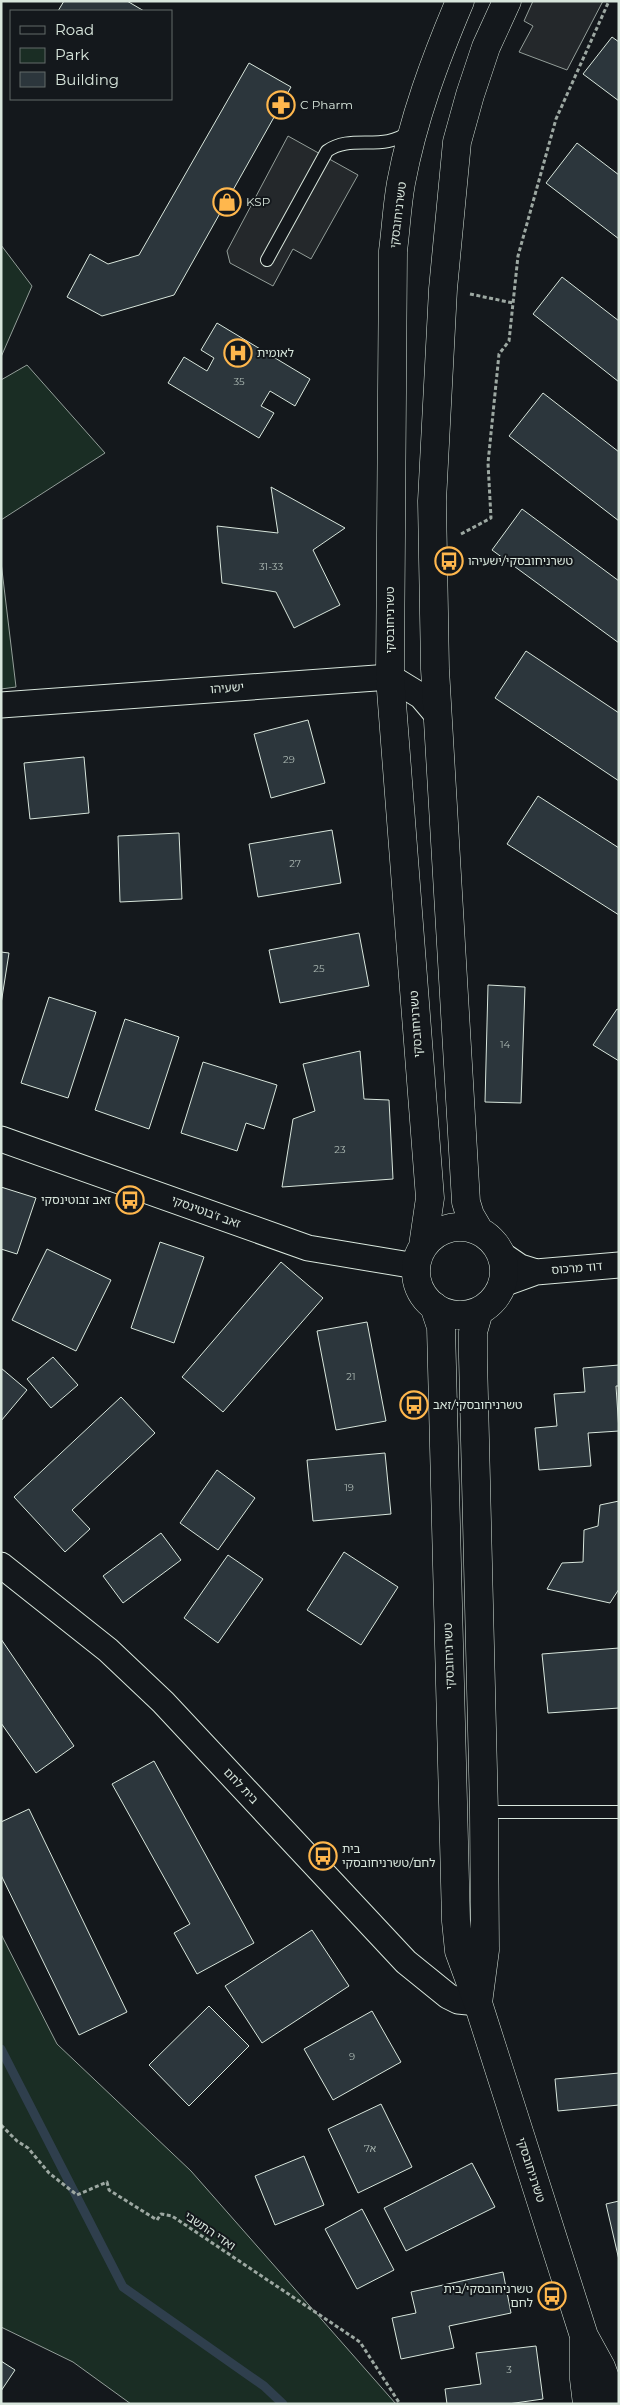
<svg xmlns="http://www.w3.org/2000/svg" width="620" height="2405" font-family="Montserrat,'Noto Sans Hebrew',sans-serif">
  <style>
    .green { fill: #1a2d24; stroke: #939e99 }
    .parking { fill: #24282b; stroke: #939e99 }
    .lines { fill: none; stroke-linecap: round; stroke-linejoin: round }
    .stream { stroke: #2f3f4d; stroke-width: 9 }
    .building { fill: #2c363c; stroke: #d8e6dc }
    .service-casing { stroke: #d8e6dc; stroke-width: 14 }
    .minor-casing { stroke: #d8e6dc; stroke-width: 27 }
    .tertiary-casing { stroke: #d8e6dc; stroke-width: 29 }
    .path { stroke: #9da8a2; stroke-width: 3; stroke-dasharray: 4 2.5; stroke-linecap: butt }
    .service { stroke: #14181c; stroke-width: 12 }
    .minor { stroke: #14181c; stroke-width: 25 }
    .tertiary { stroke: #14181c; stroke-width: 28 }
    .labels { text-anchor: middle; stroke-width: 4; stroke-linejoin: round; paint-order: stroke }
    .number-label { font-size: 10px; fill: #adbab4 }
    .poi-label { font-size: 12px; fill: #d8e6dc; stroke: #14181c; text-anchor: start }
    .street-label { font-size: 12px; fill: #d8e6dc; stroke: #14181c }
  </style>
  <rect width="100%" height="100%" fill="#14181c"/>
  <path class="green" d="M1 245 32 286 1 357Z
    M27 365 105 453 1 520V380Z
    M1 562 16 687 1 689Z
    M1 1934 57 2044 191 2171 396 2404H131L73 2362 1 2327Z"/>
  <path class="parking" d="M533 1H603L567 70 519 52 533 26 524 21Z
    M288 136 358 175 311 259 293 249 273 286 230 263 227 251Z"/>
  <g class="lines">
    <path class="stream" d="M1 2049 123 2287 264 2386 283 2404"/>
  </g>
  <path class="building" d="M64 1H127L144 11H58Z
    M612 37 619 42V101L583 74Z
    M249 63 291 87 174 295 102 316 67 297 90 254 108 264 139 255Z
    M577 143 619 175V239L546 183Z
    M562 277 619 321V382L533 314Z
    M217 323 310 379 295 406 270 391 261 406 274 413 259 438 168 383 184 357 207 371 214 358 201 350Z
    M543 393 619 452V521L509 436Z
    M271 487 345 528 313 550 340 605 294 628 276 592 222 583 217 526 278 533Z
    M522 509 619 581V643L492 550Z
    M526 651 619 713V781L495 698Z
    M308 720 325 783 271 798 254 734Z
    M84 757 89 813 30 819 24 763Z
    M538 796 619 848V915L507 844Z
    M332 830 341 883 258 897 249 844Z
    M179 833 182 899 120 902 118 836Z
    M359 933 369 986 280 1003 269 950Z
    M1 952 9 953 1 1004Z
    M488 985 525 987 521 1103 485 1102Z
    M49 997 96 1012 68 1098 21 1083Z
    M617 1009 619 1010V1061L593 1045Z
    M125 1019 179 1037 149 1129 95 1110Z
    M360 1051 364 1099 389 1100 393 1179 282 1187 293 1119 315 1111 303 1064Z
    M203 1062 277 1085 264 1129 246 1123 237 1151 181 1133Z
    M1 1187 36 1198 17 1254 1 1249Z
    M160 1242 204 1257 174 1343 131 1328Z
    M47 1249 111 1280 76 1351 12 1320Z
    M281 1262 323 1298 223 1412 182 1377Z
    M367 1322 386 1421 336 1430 317 1331Z
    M53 1357 78 1385 51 1408 27 1379Z
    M619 1365V1386H616L619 1431 588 1433 591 1466 539 1470 535 1428 557 1426 554 1394 585 1392 583 1368Z
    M1 1368 27 1390 1 1421Z
    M121 1397 155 1433 72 1510 90 1529 65 1552 14 1497Z
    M385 1453 391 1514 313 1521 307 1460Z
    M217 1470 255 1498 218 1550 180 1523Z
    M619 1501V1589L610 1603 547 1589 562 1563 583 1562 584 1530 598 1526 600 1505Z
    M161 1533 181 1560 123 1603 103 1576Z
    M344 1552 398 1587 361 1645 307 1610Z
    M228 1555 263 1579 218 1643 184 1618Z
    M1 1639 74 1746 36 1773 1 1723Z
    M619 1648V1708L548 1713 542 1654Z
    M154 1761 254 1943 197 1974 174 1933 190 1924 112 1784Z
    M29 1809 127 2012 79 2035 1 1875V1822Z
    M312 1930 349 1986 262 2043 225 1986Z
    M209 2006 249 2046 189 2106 149 2065Z
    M372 2011 401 2062 333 2100 304 2049Z
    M619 2073V2105L558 2111 555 2079Z
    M381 2104 412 2167 358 2193 328 2129Z
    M304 2156 324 2205 275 2225 255 2176Z
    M472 2163 495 2207 406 2251 384 2208Z
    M619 2201V2260L606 2204Z
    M362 2209 394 2270 357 2289 325 2229Z
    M503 2272 511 2313 449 2326 454 2348 401 2359 392 2318 416 2313 411 2292Z
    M536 2346 543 2399 508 2404H447L445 2389 481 2384 476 2353Z
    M1 2361 15 2370 1 2391Z"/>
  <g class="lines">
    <g class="service-casing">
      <path id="service" d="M267 260 327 151C352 133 383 153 410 131
        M484 1812H619"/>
    </g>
    <g class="minor-casing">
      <path id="minor" d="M1 705 390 677 421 696 438 716
        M1 1139 308 1248 416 1266
        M501 1254 520 1267 536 1272
        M503 1284 536 1272 619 1265
        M1 1565 108 1650 163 1702 406 1962 448 1996 458 2001 478 2003"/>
    </g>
    <g class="tertiary-casing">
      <path id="tertiary" d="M416 1271a44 44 0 1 1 88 0a44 44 0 1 1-88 0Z
        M480 1232 470 1215 466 1202 435 669 432 501 443 289 457 142 470 95 486 47 507 1
        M423 1246 430 1198 390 677 393 251C396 228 397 205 401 183 413 119 435 60 460 1
        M434 1306 441 1327 456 1921 459 1951 478 2003 584 2336 601 2367 615 2404
        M478 2003 485 1950 484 1812 473 1357V1332L479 1311
        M584 2338V2379L587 2404"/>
    </g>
    <path class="path" d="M470 294 513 303
      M461 534 491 518 488 463 499 354 509 341 518 256 556 119 609 1
      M1 2125 17 2141 28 2148 49 2173 77 2195 107 2182 109 2190 157 2220 161 2214 172 2216 360 2342 400 2404"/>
    <use href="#service" class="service"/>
    <use href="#minor" class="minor"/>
    <use href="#tertiary" class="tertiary"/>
  </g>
  <defs>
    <g id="pharmacy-ring" transform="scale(1.4375)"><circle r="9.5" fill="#14181c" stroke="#ffb74d" stroke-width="1.5"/><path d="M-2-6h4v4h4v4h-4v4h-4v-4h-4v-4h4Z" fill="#ffb74d"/></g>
    <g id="shop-ring" transform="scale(1.4375)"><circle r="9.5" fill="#14181c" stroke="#ffb74d" stroke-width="1.5"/><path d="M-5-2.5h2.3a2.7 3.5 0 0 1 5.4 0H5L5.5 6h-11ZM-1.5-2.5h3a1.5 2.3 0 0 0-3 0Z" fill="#ffb74d"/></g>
    <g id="hospital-ring" transform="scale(1.4375)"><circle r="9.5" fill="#14181c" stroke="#ffb74d" stroke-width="1.5"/><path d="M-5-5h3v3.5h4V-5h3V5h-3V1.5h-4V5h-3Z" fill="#ffb74d"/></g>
    <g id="bus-ring" transform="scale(1.4375)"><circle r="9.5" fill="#14181c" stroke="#ffb74d" stroke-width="1.5"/><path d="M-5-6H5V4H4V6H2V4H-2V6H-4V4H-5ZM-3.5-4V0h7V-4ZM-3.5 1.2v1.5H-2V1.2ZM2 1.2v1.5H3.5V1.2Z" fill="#ffb74d"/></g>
  </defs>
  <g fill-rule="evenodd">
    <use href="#pharmacy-ring" x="281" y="105"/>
    <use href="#shop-ring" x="227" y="202"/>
    <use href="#hospital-ring" x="238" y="353"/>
    <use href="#bus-ring" x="449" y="561"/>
    <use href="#bus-ring" x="130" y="1200"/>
    <use href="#bus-ring" x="414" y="1405"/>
    <use href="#bus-ring" x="323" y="1856"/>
    <use href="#bus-ring" x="552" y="2296"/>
  </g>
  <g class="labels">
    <g class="number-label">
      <text x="239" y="385">35</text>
      <text x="271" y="570">31-33</text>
      <text x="289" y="763">29</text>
      <text x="295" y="867">27</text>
      <text x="319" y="972">25</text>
      <text x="505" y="1048">14</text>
      <text x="340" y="1153">23</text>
      <text x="351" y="1380">21</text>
      <text x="349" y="1491">19</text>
      <text x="352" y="2060">9</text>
      <text x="370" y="2152">7א</text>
      <text x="509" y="2373">3</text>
    </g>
    <g class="poi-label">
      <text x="300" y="109">C Pharm</text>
      <text x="246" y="206">KSP</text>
      <text x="257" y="357">לאומית</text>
      <text x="468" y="565">טשרניחובסקי/ישעיהו</text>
      <text x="111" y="1204" text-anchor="end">זאב זבוטינסקי</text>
      <text x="433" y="1409">טשרניחובסקי/זאב</text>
      <text x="342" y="1853">בית<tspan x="342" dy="14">לחם/טשרניחובסקי</tspan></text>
      <text x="533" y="2293" text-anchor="end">טשרניחובסקי/בית<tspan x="533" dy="14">לחם</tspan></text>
    </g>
    <g class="street-label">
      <text transform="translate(398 215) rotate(-83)" y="4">טשרניחובסקי</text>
      <text transform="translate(390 620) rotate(-90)" y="4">טשרניחובסקי</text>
      <text transform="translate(227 688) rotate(-4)" y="4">ישעיהו</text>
      <text transform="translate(416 1024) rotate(-94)" y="4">טשרניחובסקי</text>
      <text transform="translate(206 1212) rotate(20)" y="4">זאב ז'בוטינסקי</text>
      <text transform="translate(577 1268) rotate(-5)" y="4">דוד מרכוס</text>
      <text transform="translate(449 1656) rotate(-92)" y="4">טשרניחובסקי</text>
      <text transform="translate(241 1786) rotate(47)" y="4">בית לחם</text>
      <text transform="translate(531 2170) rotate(72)" y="4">טשרניחובסקי</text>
      <text transform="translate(210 2231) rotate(34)" y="4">ואדי התשבי</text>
    </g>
  </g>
  <rect width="620" height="2405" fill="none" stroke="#d8e6dc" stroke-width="5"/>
  <rect x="10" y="10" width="162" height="90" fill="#14181c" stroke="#626a69"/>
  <rect x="20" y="26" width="25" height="8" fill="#14181c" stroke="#626a69"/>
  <text x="55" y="35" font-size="15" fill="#d8e6dc">Road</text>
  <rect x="20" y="48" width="25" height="15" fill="#1a2d24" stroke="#626a69"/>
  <text x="55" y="60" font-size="15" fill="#d8e6dc">Park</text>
  <rect x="20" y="72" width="25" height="15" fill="#2c363c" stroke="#626a69"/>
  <text x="55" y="85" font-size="15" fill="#d8e6dc">Building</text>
</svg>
